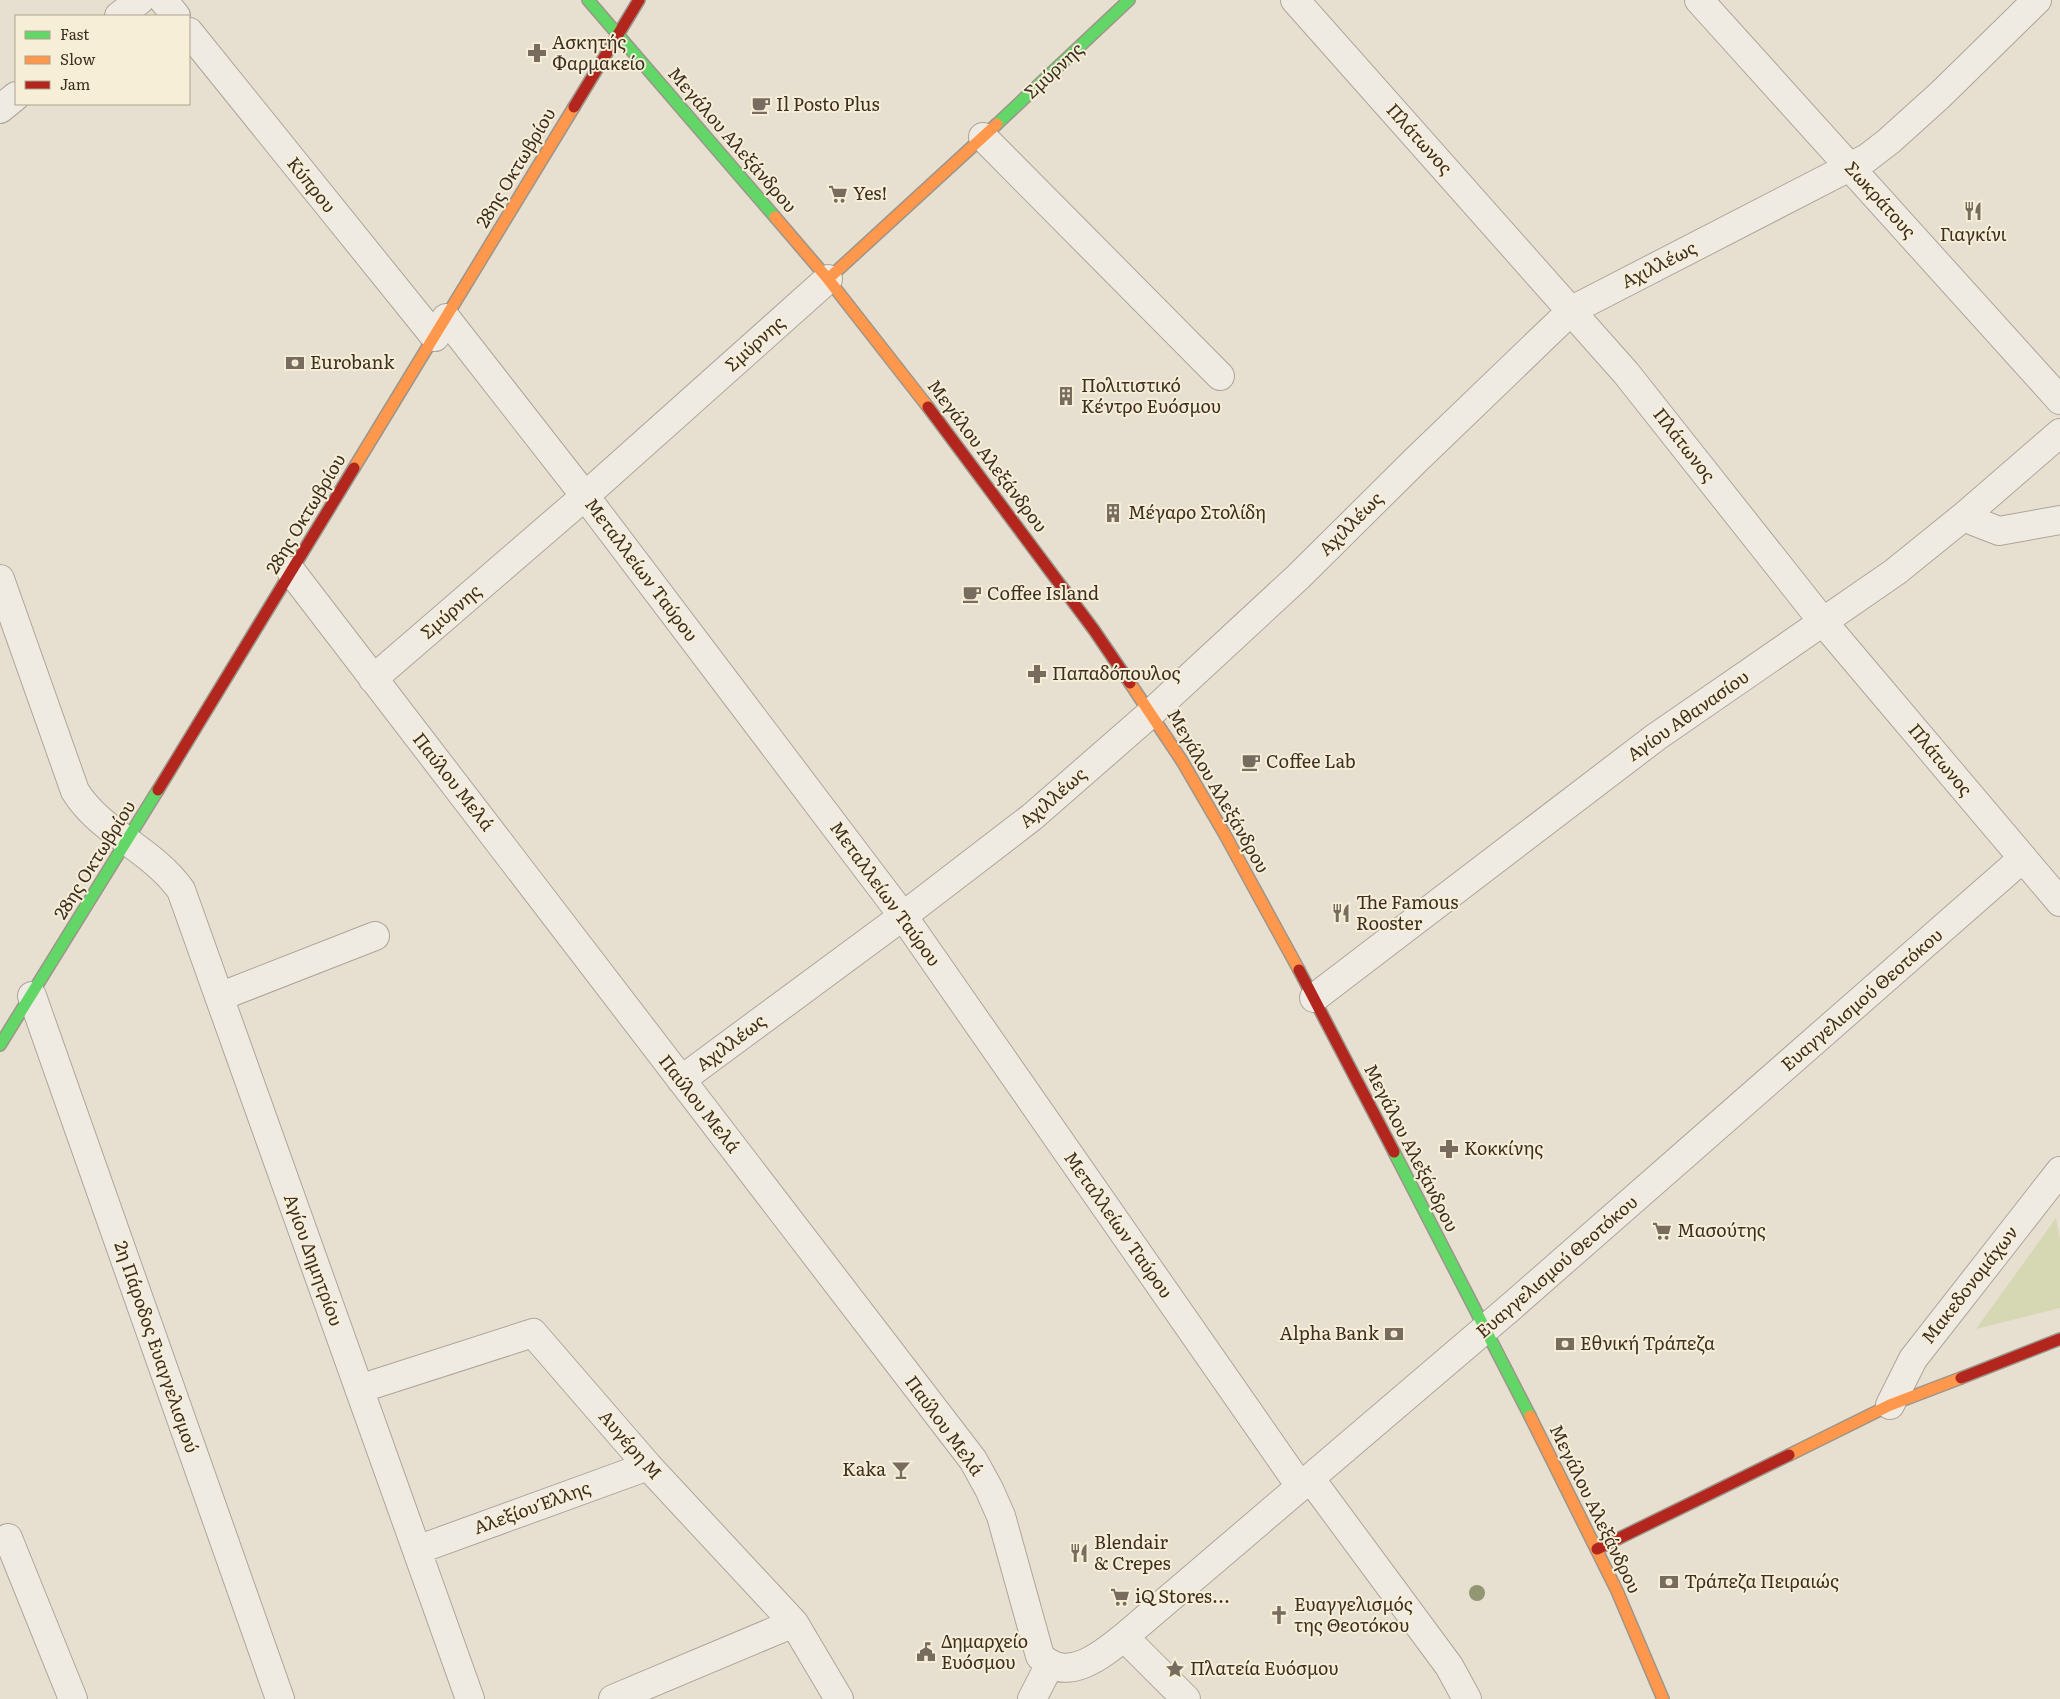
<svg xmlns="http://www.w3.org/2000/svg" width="2060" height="1699" font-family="Literata,serif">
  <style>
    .green { fill: #d6d7b3 }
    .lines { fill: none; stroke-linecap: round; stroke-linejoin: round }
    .street-casing { stroke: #ada599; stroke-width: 30 }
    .fast-casing { stroke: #9c958a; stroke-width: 14 }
    .slow-casing { stroke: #9c958a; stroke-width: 14 }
    .jam-casing { stroke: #9c958a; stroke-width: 14 }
    .street { stroke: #efebe3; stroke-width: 28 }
    .fast { stroke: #63d668; stroke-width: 11 }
    .slow { stroke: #ff974d; stroke-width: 11 }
    .jam { stroke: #b3261e; stroke-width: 11 }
    .tree { fill: #929673 }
    .labels { text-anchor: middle; stroke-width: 4; stroke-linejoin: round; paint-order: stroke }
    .poi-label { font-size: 18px; fill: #3d2e20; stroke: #f7eed8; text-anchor: start }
    .street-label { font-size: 18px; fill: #3d2e20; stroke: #f7eed8 }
  </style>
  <rect width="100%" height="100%" fill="#e7e0d1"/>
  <path class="green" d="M2056 1218 2060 1238V1308L1976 1329Z"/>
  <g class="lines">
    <g class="street-casing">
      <path id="street" d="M163 0 176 16
        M1295 0 1626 373 1824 623 2060 902
        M1699 0 2060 400
        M119 16 140 0
        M189 32 435 337
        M0 109 16 96
        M983 137 1220 376
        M446 318 585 496 903 916 1300 1486
        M1963 517 1999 531 2060 520
        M291 571 973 1460 989 1489 1001 1516 1040 1656C1067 1684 1102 1655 1124 1637L1512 1306 2023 858
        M0 579 75 791C100 832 152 849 181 890L470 1699
        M373 679 585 496 828 279
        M32 996 280 1699
        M219 997 375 936
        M1314 998 1656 737 1895 572 1963 517 2060 433
        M681 1080 903 916 1032 817 1151 713 1298 577 1416 460 1572 310 1867 158 1889 141 1940 95 2037 0
        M359 1389 533 1333 648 1466 794 1623 839 1699
        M1890 1405 1913 1359 2060 1171
        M1310 1478 1449 1666 1467 1699
        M8 1538 73 1699
        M417 1550 648 1466
        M1124 1637 1186 1699
        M613 1699 794 1623
        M1032 1699 1050 1664"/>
    </g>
    <g class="fast-casing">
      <path id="fast" d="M588 0 775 217
        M997 124 1129 0
        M0 1045 158 790
        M1394 1152 1530 1416"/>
    </g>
    <g class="slow-casing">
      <path id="slow" d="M775 217 828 279 928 407
        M828 279 997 124
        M354 468 574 107
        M1130 683 1182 761 1224 833 1299 970
        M1530 1416 1617 1591 1663 1699
        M1789 1455 1890 1405 1961 1378"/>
    </g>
    <g class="jam-casing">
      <path id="jam" d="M574 107 639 0
        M928 407 1094 630 1130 683
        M158 790 354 468
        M1299 970 1394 1152
        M1961 1378 2060 1339
        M1597 1549 1789 1455"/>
    </g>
    <use href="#street" class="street"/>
    <use href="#fast" class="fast"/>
    <use href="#slow" class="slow"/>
    <use href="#jam" class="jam"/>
  </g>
  <circle class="tree" cx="1477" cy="1593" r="8"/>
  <defs>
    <g id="pharmacy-bare" transform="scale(1.5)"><path d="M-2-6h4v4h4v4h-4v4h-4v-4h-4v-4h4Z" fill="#786c5e" stroke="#f7eed8" stroke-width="2.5" paint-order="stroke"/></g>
    <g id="cafe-bare" transform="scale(1.5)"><path d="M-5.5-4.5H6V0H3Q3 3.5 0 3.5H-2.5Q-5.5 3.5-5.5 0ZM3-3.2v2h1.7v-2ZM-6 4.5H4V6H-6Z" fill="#786c5e" stroke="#f7eed8" stroke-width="2.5" paint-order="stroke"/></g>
    <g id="supermarket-bare" transform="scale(1.5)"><path d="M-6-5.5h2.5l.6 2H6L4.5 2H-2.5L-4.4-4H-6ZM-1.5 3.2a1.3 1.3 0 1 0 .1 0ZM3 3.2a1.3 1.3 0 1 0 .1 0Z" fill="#786c5e" stroke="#f7eed8" stroke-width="2.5" paint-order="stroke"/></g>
    <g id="restaurant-bare" transform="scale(1.5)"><path d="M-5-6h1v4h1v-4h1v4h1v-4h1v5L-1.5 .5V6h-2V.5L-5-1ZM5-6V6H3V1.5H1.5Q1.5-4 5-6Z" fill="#786c5e" stroke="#f7eed8" stroke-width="2.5" paint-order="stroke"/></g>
    <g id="bank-bare" transform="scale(1.5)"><path d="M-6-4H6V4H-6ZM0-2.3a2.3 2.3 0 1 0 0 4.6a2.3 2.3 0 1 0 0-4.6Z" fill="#786c5e" stroke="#f7eed8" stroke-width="2.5" paint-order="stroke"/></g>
    <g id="building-bare" transform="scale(1.5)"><path d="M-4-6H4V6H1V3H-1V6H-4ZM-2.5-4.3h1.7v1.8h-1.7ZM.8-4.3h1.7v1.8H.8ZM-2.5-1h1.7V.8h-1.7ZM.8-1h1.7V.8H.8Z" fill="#786c5e" stroke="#f7eed8" stroke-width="2.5" paint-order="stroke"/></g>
    <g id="bar-bare" transform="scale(1.5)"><path d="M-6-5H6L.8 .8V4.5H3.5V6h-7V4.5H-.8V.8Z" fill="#786c5e" stroke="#f7eed8" stroke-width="2.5" paint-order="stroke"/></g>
    <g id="church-bare" transform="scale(1.5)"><path d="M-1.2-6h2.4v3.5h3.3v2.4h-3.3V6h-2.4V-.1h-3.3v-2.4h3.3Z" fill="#786c5e" stroke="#f7eed8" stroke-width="2.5" paint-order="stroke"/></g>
    <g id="civic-bare" transform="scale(1.5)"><path d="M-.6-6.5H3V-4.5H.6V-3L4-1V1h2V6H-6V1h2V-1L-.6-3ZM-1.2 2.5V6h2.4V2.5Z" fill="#786c5e" stroke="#f7eed8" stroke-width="2.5" paint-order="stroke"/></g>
    <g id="sight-bare" transform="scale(1.5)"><path d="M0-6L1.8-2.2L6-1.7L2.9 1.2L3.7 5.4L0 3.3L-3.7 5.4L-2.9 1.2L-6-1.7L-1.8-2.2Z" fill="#786c5e" stroke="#f7eed8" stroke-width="2.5" paint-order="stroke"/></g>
  </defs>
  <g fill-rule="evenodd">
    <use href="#pharmacy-bare" x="537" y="53"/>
    <use href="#cafe-bare" x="761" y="105"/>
    <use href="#supermarket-bare" x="838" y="194"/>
    <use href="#restaurant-bare" x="1973" y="211"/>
    <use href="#bank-bare" x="295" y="363"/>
    <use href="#building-bare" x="1066" y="396"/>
    <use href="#building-bare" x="1113" y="513"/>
    <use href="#cafe-bare" x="972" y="594"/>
    <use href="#pharmacy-bare" x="1037" y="674"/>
    <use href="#cafe-bare" x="1251" y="762"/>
    <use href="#restaurant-bare" x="1341" y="913"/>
    <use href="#pharmacy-bare" x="1449" y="1149"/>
    <use href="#supermarket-bare" x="1662" y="1231"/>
    <use href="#bank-bare" x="1394" y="1334"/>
    <use href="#bank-bare" x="1565" y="1344"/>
    <use href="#bar-bare" x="901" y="1470"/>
    <use href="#restaurant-bare" x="1079" y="1553"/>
    <use href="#bank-bare" x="1669" y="1582"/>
    <use href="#supermarket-bare" x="1120" y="1597"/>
    <use href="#church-bare" x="1279" y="1615"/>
    <use href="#civic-bare" x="926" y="1652"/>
    <use href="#sight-bare" x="1175" y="1669"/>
  </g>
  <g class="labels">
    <g class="poi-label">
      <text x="552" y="49">Ασκητής<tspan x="552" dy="21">Φαρμακείο</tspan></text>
      <text x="776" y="111">Il Posto Plus</text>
      <text x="853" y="200">Yes!</text>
      <text x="1973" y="241" text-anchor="middle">Γιαγκίνι</text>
      <text x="310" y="369">Eurobank</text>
      <text x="1081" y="392">Πολιτιστικό<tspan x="1081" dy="21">Κέντρο Ευόσμου</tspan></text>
      <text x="1128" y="519">Μέγαρο Στολίδη</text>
      <text x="987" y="600">Coffee Island</text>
      <text x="1052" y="680">Παπαδόπουλος</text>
      <text x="1266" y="768">Coffee Lab</text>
      <text x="1356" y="909">The Famous<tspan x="1356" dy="21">Rooster</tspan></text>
      <text x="1464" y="1155">Κοκκίνης</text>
      <text x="1677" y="1237">Μασούτης</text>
      <text x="1379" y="1340" text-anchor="end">Alpha Bank</text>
      <text x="1580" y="1350">Εθνική Τράπεζα</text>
      <text x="886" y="1476" text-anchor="end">Kaka</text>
      <text x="1094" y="1549">Blendair<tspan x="1094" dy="21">&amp; Crepes</tspan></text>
      <text x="1684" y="1588">Τράπεζα Πειραιώς</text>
      <text x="1135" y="1603">iQ Stores...</text>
      <text x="1294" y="1611">Ευαγγελισμός<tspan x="1294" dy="21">της Θεοτόκου</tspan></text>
      <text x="941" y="1648">Δημαρχείο<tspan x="941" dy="21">Ευόσμου</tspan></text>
      <text x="1190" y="1675">Πλατεία Ευόσμου</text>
    </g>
    <g class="street-label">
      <text transform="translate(1054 71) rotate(-43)" y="6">Σμύρνης</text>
      <text transform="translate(1419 139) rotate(48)" y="6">Πλάτωνος</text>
      <text transform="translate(732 140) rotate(49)" y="6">Μεγάλου Αλεξάνδρου</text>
      <text transform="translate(516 168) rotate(-59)" y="6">28ης Οκτωβρίου</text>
      <text transform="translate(311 185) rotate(51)" y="6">Κύπρου</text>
      <text transform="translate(1880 200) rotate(48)" y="6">Σωκράτους</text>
      <text transform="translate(1659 265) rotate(-27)" y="6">Αχιλλέως</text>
      <text transform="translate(755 344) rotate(-42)" y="6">Σμύρνης</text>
      <text transform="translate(1684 445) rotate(52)" y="6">Πλάτωνος</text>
      <text transform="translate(987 456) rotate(53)" y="6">Μεγάλου Αλεξάνδρου</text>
      <text transform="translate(306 514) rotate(-59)" y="6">28ης Οκτωβρίου</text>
      <text transform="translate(1351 524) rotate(-45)" y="6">Αχιλλέως</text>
      <text transform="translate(641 570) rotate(53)" y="6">Μεταλλείων Ταύρου</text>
      <text transform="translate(451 612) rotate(-41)" y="6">Σμύρνης</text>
      <text transform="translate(1688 716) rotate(-35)" y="6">Αγίου Αθανασίου</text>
      <text transform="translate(1940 760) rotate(50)" y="6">Πλάτωνος</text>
      <text transform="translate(453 782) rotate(52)" y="6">Παύλου Μελά</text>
      <text transform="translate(1218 791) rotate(60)" y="6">Μεγάλου Αλεξάνδρου</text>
      <text transform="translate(1053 798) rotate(-41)" y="6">Αχιλλέως</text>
      <text transform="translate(95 860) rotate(-58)" y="6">28ης Οκτωβρίου</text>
      <text transform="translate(885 894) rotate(54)" y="6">Μεταλλείων Ταύρου</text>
      <text transform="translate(1862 1000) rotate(-41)" y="6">Ευαγγελισμού Θεοτόκου</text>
      <text transform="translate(731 1043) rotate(-37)" y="6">Αχιλλέως</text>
      <text transform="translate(699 1104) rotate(52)" y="6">Παύλου Μελά</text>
      <text transform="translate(1411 1148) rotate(63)" y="6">Μεγάλου Αλεξάνδρου</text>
      <text transform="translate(1118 1225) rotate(55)" y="6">Μεταλλείων Ταύρου</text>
      <text transform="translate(313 1260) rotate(70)" y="6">Αγίου Δημητρίου</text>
      <text transform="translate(1557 1267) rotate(-41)" y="6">Ευαγγελισμού Θεοτόκου</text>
      <text transform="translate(1970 1285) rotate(-52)" y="6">Μακεδονομάχων</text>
      <text transform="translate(156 1347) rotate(71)" y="6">2η Πάροδος Ευαγγελισμού</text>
      <text transform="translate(944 1426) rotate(54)" y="6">Παύλου Μελά</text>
      <text transform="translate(630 1445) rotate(49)" y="6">Αυγέρη Μ</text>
      <text transform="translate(532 1508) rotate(-20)" y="6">Αλεξίου Έλλης</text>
      <text transform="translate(1595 1509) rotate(64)" y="6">Μεγάλου Αλεξάνδρου</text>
    </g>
  </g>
  <rect x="15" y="15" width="175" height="90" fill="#f7eed8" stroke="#ada18e"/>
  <rect x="25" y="31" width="25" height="8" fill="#63d668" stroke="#ada18e"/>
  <text x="60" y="40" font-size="15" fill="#3d2e20">Fast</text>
  <rect x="25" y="56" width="25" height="8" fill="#ff974d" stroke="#ada18e"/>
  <text x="60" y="65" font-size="15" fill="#3d2e20">Slow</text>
  <rect x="25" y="81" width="25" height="8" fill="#b3261e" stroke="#ada18e"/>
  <text x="60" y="90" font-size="15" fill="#3d2e20">Jam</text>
</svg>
